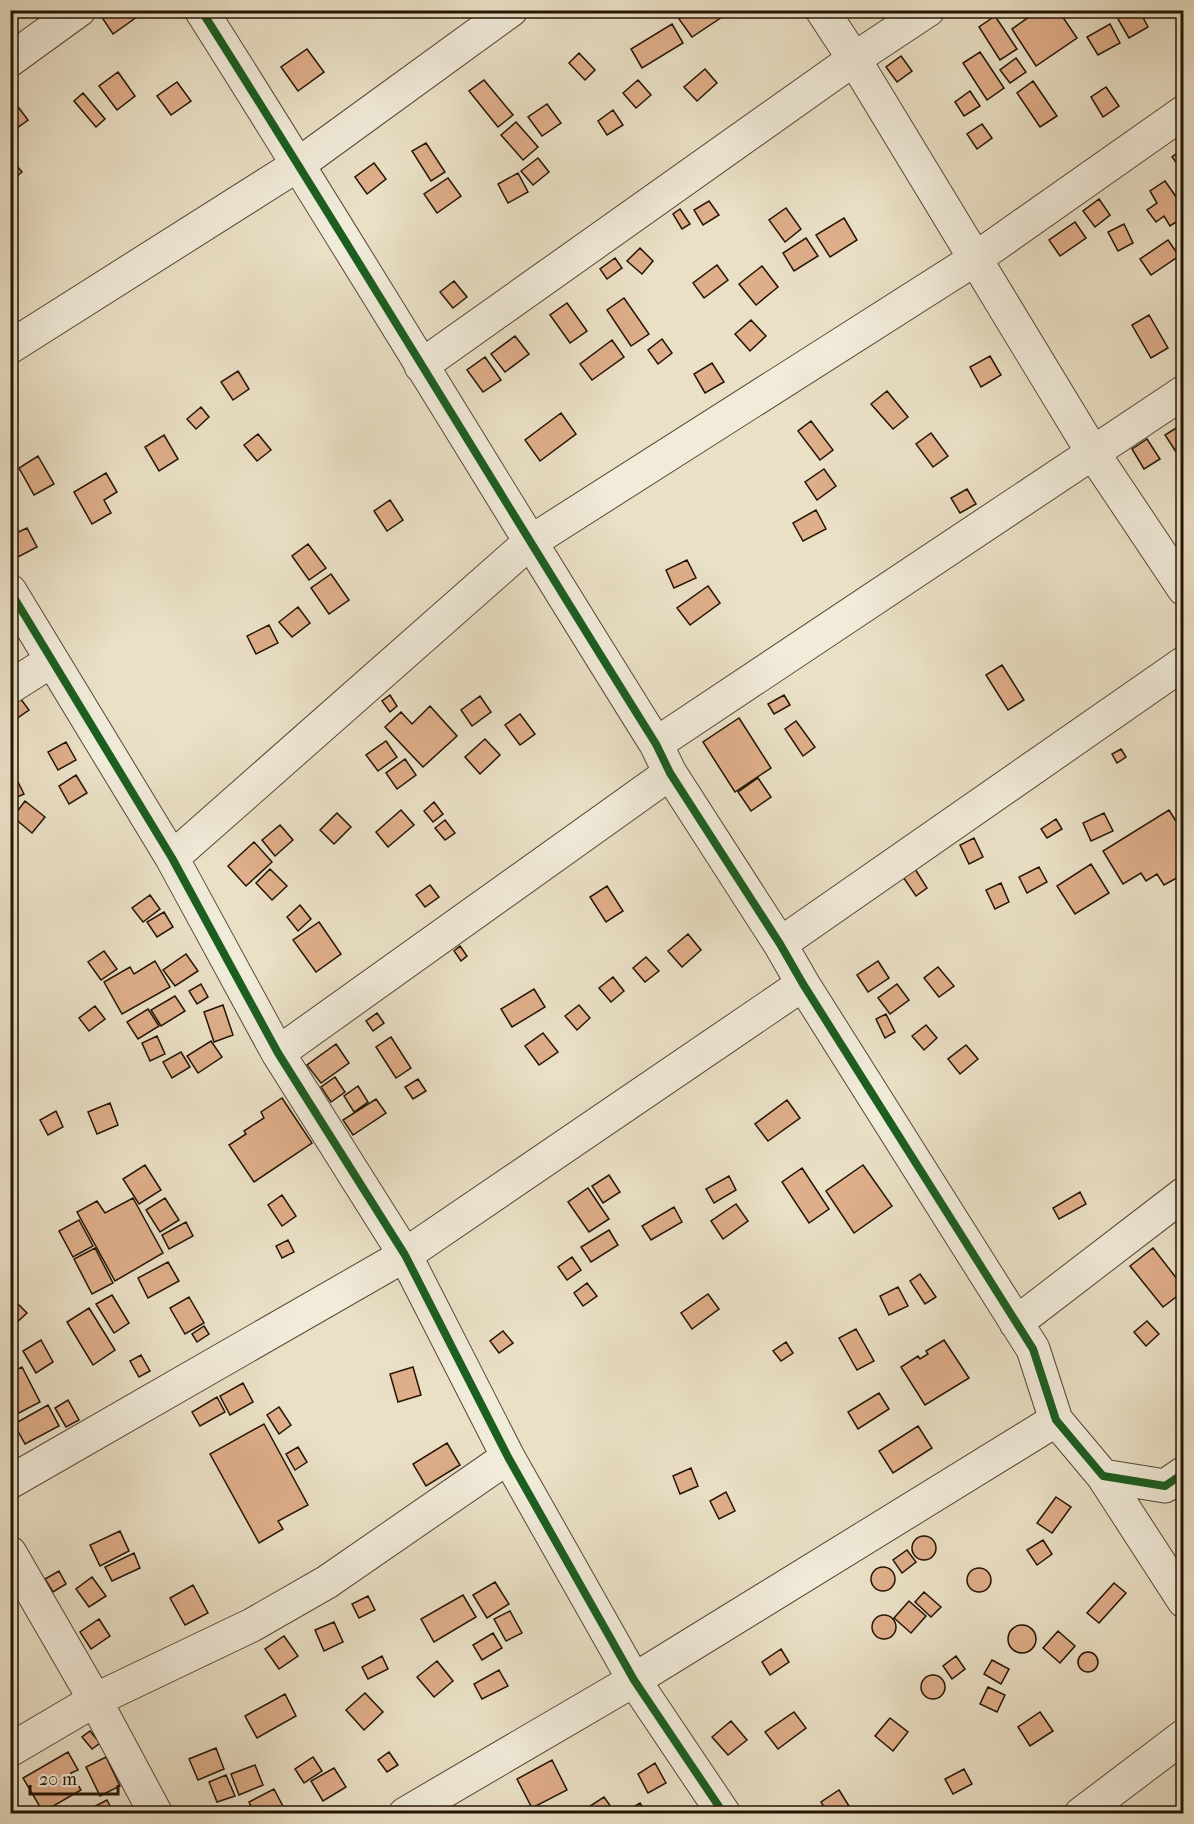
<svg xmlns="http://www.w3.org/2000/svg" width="1194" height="1824" font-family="'IM FELL French Canon',serif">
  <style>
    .building { fill: #dfae8a; stroke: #241404; stroke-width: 1.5 }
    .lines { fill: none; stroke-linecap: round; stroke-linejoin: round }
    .minor-casing { stroke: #564734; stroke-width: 35 }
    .minor { stroke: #f1ebda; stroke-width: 33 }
    .cycleway-casing { stroke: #f1ebda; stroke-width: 11 }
    .cycleway { stroke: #1b5e20; stroke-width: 8 }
  </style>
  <rect width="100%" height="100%" fill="#eae0c6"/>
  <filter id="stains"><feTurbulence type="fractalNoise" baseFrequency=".00333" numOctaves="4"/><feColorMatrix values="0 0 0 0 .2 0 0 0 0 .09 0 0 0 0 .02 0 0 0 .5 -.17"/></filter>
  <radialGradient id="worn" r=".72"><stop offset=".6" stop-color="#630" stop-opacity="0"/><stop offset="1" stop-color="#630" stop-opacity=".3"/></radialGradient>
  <path class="building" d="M10 10H25L10 20Z
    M115 10H139L141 14 113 34 103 19Z
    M692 10H718L722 17 692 37 679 19Z
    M1039 10H1058L1077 38 1036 66 1012 29Z
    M1133 10H1139L1148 27 1129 38 1118 19Z
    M995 16 1017 49 1000 60 979 27Z
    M672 24 683 43 642 68 631 49Z
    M1110 24 1120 43 1098 55 1087 37Z
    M307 49 324 72 298 91 281 67Z
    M980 52 1004 88 987 100 963 63Z
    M579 53 595 70 585 80 569 63Z
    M901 56 912 71 897 82 886 67Z
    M1016 58 1026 72 1010 83 1000 70Z
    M705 69 717 83 697 101 684 87Z
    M118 72 135 96 117 110 99 86Z
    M484 80 513 115 498 127 469 91Z
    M638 80 651 95 636 108 623 93Z
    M1033 81 1057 116 1040 127 1017 93Z
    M177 82 191 101 171 115 157 96Z
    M1106 87 1119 106 1103 117 1091 97Z
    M970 91 980 106 964 116 955 102Z
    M83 93 105 119 96 127 74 101Z
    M10 96 28 120 10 133Z
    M547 104 561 123 542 136 528 117Z
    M613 110 623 125 607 135 598 121Z
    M516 122 538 147 523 160 501 135Z
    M982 124 992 138 977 149 967 134Z
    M426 143 445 172 431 181 412 151Z
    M1184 148V169L1182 170 1172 157Z
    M10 158 22 172 10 182Z
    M538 158 549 172 533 185 521 171Z
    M374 163 386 179 367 194 355 177Z
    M518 173 528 192 508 203 498 184Z
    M448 178 461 196 437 213 424 194Z
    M1165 181 1184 208V217L1170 226 1164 216 1156 222 1147 210 1157 203 1150 191Z
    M1099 199 1110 215 1095 227 1083 211Z
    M709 201 719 215 703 225 694 210Z
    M786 208 801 229 785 242 769 220Z
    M680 209 690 224 682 229 673 214Z
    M844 218 857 240 830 257 816 235Z
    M1075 222 1086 238 1060 256 1049 240Z
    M1124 224 1133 243 1118 251 1108 232Z
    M806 238 818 256 794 271 783 253Z
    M1168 240 1179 256 1151 275 1140 259Z
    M640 248 653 261 642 274 627 261Z
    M615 258 622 268 607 279 600 269Z
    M717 265 728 280 704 298 693 283Z
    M762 266 778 287 756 305 739 284Z
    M454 281 467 297 453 308 440 292Z
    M624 298 649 334 631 346 607 310Z
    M567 303 587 331 570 343 550 315Z
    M1149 315 1168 348 1151 358 1132 325Z
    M751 320 766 336 750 351 735 334Z
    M515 336 529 354 505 372 491 354Z
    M662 339 672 353 658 364 648 350Z
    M612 340 624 357 592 380 580 364Z
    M990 356 1001 375 981 387 970 367Z
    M485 357 501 380 483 392 467 370Z
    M712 363 724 382 705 393 694 374Z
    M238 371 249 389 233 400 221 382Z
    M887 391 908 417 893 429 871 404Z
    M201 407 209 417 196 429 187 419Z
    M561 413 576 434 540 461 525 440Z
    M811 421 833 450 820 460 798 431Z
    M1184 423V464L1165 435Z
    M931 433 948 456 933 467 916 444Z
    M258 434 271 450 257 461 244 445Z
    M164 435 178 459 159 471 145 447Z
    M1147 439 1160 459 1144 469 1132 449Z
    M38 456 54 484 34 495 19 468Z
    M824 469 836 486 817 500 805 482Z
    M106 473 117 492 104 500 111 513 92 524 74 492Z
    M967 489 976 504 960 513 951 498Z
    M390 500 403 520 387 531 374 511Z
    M816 510 826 529 803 541 793 523Z
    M27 528 37 547 18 557 10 541V536Z
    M308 544 326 568 309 580 292 556Z
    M687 560 696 578 674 588 666 570Z
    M331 574 349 600 329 614 311 588Z
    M708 586 720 603 690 625 677 608Z
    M298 607 310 623 292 637 279 622Z
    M269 625 278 643 256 654 247 636Z
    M1002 665 1024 700 1008 710 986 675Z
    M390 695 397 706 390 712 382 701Z
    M784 695 790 705 774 714 768 704Z
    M480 696 491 712 472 726 461 710Z
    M20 698 29 710 13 721 10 718V704Z
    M430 706 457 736 423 767 385 727 401 712 412 724Z
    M520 714 535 734 520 745 505 725Z
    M739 718 771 768 735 792 703 742Z
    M796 721 815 747 803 756 785 729Z
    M485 739 500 755 480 774 465 757Z
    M386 741 397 757 378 771 366 755Z
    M66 742 76 760 58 770 48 752Z
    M1121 749 1126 757 1117 763 1112 754Z
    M405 759 416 775 397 789 386 773Z
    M14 774 24 794 10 800V775Z
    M76 775 87 793 69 804 59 786Z
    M758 778 771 797 751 811 738 792Z
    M25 801 45 817 32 833 13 817Z
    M434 802 443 814 433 822 424 811Z
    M401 810 414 825 388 847 376 832Z
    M1169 810 1184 834V874L1164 885 1157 874 1146 881 1141 873 1123 884 1103 851Z
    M337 813 351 827 334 844 320 830Z
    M1104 813 1113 831 1091 841 1083 823Z
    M1056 819 1062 829 1047 838 1041 829Z
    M445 820 455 833 445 840 435 828Z
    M280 825 293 840 275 856 262 840Z
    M974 838 983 857 969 864 960 845Z
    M254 842 272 862 246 886 228 866Z
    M1091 864 1109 893 1075 914 1057 886Z
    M1039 867 1047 882 1027 893 1019 877Z
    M270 869 287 886 272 900 256 883Z
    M915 869 927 888 916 896 903 877Z
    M1001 883 1009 902 995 909 986 890Z
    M430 885 439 897 425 907 416 895Z
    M607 886 623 911 606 922 590 897Z
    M150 895 160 909 143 922 132 908Z
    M300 905 311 919 298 931 287 917Z
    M164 912 173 927 157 937 147 922Z
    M319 922 341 954 316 972 293 940Z
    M688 934 701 950 682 967 668 951Z
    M460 946 467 956 461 961 454 951Z
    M104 951 117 969 101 980 88 962Z
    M186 954 198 971 175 986 163 970Z
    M646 957 659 971 645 982 633 968Z
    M155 961 170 987 122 1014 104 982 130 967 134 974Z
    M878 961 889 978 868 992 857 975Z
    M938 967 954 986 939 997 924 978Z
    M613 977 624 991 611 1002 599 988Z
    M201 984 208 997 197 1004 189 991Z
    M897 984 909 1000 890 1014 878 998Z
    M534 989 545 1007 512 1027 501 1009Z
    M175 996 185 1011 161 1026 151 1010Z
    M223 1005 233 1035 214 1042 204 1012Z
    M579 1005 590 1018 577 1030 565 1016Z
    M95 1006 105 1019 89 1031 79 1018Z
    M148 1009 159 1026 138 1039 127 1022Z
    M377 1013 384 1023 373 1031 366 1021Z
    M886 1014 895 1032 885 1038 876 1019Z
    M926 1025 937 1038 924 1050 912 1036Z
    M543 1033 558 1052 539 1065 525 1046Z
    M157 1036 165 1054 150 1061 142 1043Z
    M391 1037 411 1068 396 1078 376 1047Z
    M211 1041 222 1057 198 1073 187 1056Z
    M336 1044 349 1063 321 1083 307 1065Z
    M966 1045 978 1059 960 1074 948 1059Z
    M181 1052 190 1067 172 1078 163 1062Z
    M335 1077 345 1092 331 1102 321 1087Z
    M418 1079 426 1091 413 1099 405 1087Z
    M358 1086 368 1102 354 1112 344 1096Z
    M282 1098 312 1143 254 1182 229 1145 246 1134 244 1131 264 1118 261 1112Z
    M376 1099 386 1113 353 1135 343 1120Z
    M787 1100 800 1118 768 1141 755 1124Z
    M110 1103 118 1125 97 1134 88 1112Z
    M56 1111 63 1127 48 1135 40 1120Z
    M145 1165 161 1190 139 1204 123 1179Z
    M863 1165 892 1206 854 1233 826 1191Z
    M802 1168 829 1209 809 1223 782 1182Z
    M609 1175 620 1192 603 1203 592 1186Z
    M729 1176 736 1190 714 1203 706 1189Z
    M588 1188 609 1219 589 1232 568 1202Z
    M1080 1192 1086 1204 1059 1219 1053 1208Z
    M282 1195 296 1216 282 1226 268 1205Z
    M133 1198 163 1253 115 1281 77 1212 97 1201 105 1213Z
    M165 1198 179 1220 160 1232 146 1210Z
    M736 1204 748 1221 723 1239 711 1221Z
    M674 1207 682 1222 651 1240 642 1226Z
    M79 1220 93 1246 73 1257 59 1231Z
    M186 1222 193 1236 169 1249 162 1235Z
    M609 1230 618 1245 591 1262 581 1247Z
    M288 1240 294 1252 282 1258 276 1246Z
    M95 1248 113 1283 92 1294 74 1259Z
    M1153 1248 1184 1288V1291L1163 1307 1130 1266Z
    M572 1257 581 1270 567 1280 558 1267Z
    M168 1262 179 1281 148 1298 138 1278Z
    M920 1274 936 1297 925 1304 910 1281Z
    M587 1283 597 1296 583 1306 574 1293Z
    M898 1287 908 1306 889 1315 880 1296Z
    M708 1294 719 1309 692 1329 681 1313Z
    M112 1295 129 1323 114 1333 96 1304Z
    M189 1297 204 1323 185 1334 170 1308Z
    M14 1300 27 1313 15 1324 10 1319V1303Z
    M89 1308 115 1350 93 1365 67 1322Z
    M1147 1321 1159 1334 1146 1346 1134 1332Z
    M204 1326 209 1334 197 1342 192 1334Z
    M856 1329 874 1361 857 1370 839 1338Z
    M503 1331 513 1343 499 1353 490 1341Z
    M41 1340 53 1362 36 1373 23 1351Z
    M944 1340 969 1378 925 1405 901 1367 918 1356 920 1359 928 1354 926 1351Z
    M786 1342 793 1353 781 1361 773 1351Z
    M141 1355 150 1371 139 1377 130 1361Z
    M22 1367 40 1402 17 1414 10 1401V1373Z
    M413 1367 421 1395 398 1402 390 1374Z
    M243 1383 253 1402 230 1415 220 1396Z
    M879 1393 889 1409 858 1429 848 1412Z
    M217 1397 225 1412 200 1426 192 1412Z
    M68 1400 79 1420 66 1427 55 1408Z
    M48 1405 59 1426 25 1444 14 1424Z
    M279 1407 291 1425 279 1434 267 1415Z
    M264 1424 308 1505 278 1521 283 1529 259 1543 210 1454Z
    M918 1426 932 1448 893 1473 879 1451Z
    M447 1443 460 1465 426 1486 413 1464Z
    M298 1447 307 1462 295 1470 286 1454Z
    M691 1468 698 1486 680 1494 673 1476Z
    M726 1492 735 1511 719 1519 710 1501Z
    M1056 1497 1071 1507 1052 1533 1037 1523Z
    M120 1531 129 1551 100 1566 90 1545Z
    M912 1548a12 12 0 1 1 24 0a12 12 0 1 1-24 0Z
    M1043 1540 1052 1554 1037 1565 1027 1550Z
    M907 1550 916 1562 902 1573 893 1560Z
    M134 1553 140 1568 112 1581 105 1567Z
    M871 1579a12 12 0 1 1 24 0a12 12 0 1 1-24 0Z
    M967 1580a12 12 0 1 1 24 0a12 12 0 1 1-24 0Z
    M59 1571 66 1584 53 1592 45 1579Z
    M92 1577 106 1596 89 1607 76 1589Z
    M495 1582 509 1604 487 1618 473 1595Z
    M1114 1583 1126 1593 1099 1623 1087 1613Z
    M193 1585 208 1613 185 1625 170 1598Z
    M924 1592 941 1607 931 1617 915 1602Z
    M463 1595 476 1617 434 1642 421 1619Z
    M368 1596 375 1610 359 1618 352 1604Z
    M909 1601 926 1616 911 1633 894 1618Z
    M510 1611 522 1633 506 1641 494 1619Z
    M872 1627a12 12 0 1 1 24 0a12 12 0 1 1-24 0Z
    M99 1619 110 1636 91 1649 80 1632Z
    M334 1622 343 1642 324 1651 315 1630Z
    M1008 1639a14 14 0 1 1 28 0a14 14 0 1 1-28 0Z
    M1058 1631 1075 1646 1060 1663 1043 1648Z
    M493 1633 502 1648 482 1660 473 1645Z
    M284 1636 298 1656 279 1669 265 1649Z
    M781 1649 789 1662 770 1675 762 1662Z
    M1078 1662a10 10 0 1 1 20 0a10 10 0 1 1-20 0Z
    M382 1656 388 1669 368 1679 362 1667Z
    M956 1656 965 1669 952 1679 943 1666Z
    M992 1660 1009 1669 1001 1684 984 1674Z
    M437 1661 453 1681 434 1697 417 1677Z
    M499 1670 508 1686 482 1699 474 1684Z
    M921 1687a12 12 0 1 1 24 0a12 12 0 1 1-24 0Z
    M988 1687 1005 1695 997 1712 980 1704Z
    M365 1693 383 1712 364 1730 346 1710Z
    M285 1694 296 1716 257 1738 245 1716Z
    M794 1712 806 1728 778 1749 765 1732Z
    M1040 1712 1053 1731 1030 1746 1018 1727Z
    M890 1718 908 1732 893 1751 875 1736Z
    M731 1721 747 1740 728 1755 712 1737Z
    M90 1731 100 1743 92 1749 82 1737Z
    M216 1748 224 1769 198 1780 189 1759Z
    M68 1752 78 1770 71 1773 81 1790 43 1812 23 1778Z
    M389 1752 398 1765 387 1772 378 1760Z
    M106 1757 120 1786 100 1796 86 1767Z
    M313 1757 322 1771 304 1783 295 1769Z
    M552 1760 567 1790 532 1808 517 1779Z
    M655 1763 666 1783 648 1793 638 1774Z
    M255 1765 263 1785 239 1795 231 1774Z
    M334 1768 346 1787 323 1801 311 1781Z
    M964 1769 972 1784 953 1794 945 1779Z
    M226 1775 235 1796 217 1802 209 1782Z
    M274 1789 287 1814H255L249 1802Z
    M839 1790 854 1814H828L821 1802Z
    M604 1797 616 1814H591L587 1808Z
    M107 1800 114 1814H82V1813Z
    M640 1803 647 1814H626L625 1812Z"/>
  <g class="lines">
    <g class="minor-casing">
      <path id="minor" d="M201 10C355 253 503 500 656 744L670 773 780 944 803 984 1033 1349 1056 1420 1103 1476 1165 1486 1184 1473
        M822 10 854 59 1093 453 1184 589
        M10 60 79 10
        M10 347 299 164 511 10
        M421 366 854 59 928 10
        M10 591 172 858 278 1053 405 1255 508 1457 634 1680 724 1814
        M10 687 51 661
        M656 744 1184 392
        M172 858 529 543 975 259 1184 112
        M780 944 1184 663
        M278 1053 670 773
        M1016 1323 1184 1194
        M1103 1476 1184 1601
        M10 1482 405 1255 803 984
        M10 1553 95 1700 156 1814
        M10 1750 95 1700 252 1625 327 1582 508 1457
        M405 1814 634 1680 1056 1420
        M1081 1814 1184 1736"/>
    </g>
    <use href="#minor" class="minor"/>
    <g class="cycleway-casing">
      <path id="cycleway" d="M201 10C355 253 503 500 656 744L670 773 780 944 803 984 1033 1349 1056 1420 1103 1476 1165 1486 1184 1473
        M10 591 172 858 278 1053 405 1255 508 1457 634 1680 724 1814"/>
    </g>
    <use href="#cycleway" class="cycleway"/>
  </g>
  <rect width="1194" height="1824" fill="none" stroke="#eae0c6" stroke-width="36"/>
  <rect x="12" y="12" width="1170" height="1800" fill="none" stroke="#241404" stroke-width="3"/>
  <rect x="18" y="18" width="1158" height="1788" fill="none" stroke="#241404" stroke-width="1.5"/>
  <path d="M30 1785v9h88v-9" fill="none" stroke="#241404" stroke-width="3"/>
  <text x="39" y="1785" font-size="18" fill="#241404" stroke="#f1ebda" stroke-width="4.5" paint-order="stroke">20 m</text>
  <rect width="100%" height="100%" filter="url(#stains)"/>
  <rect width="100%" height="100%" fill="url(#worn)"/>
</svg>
